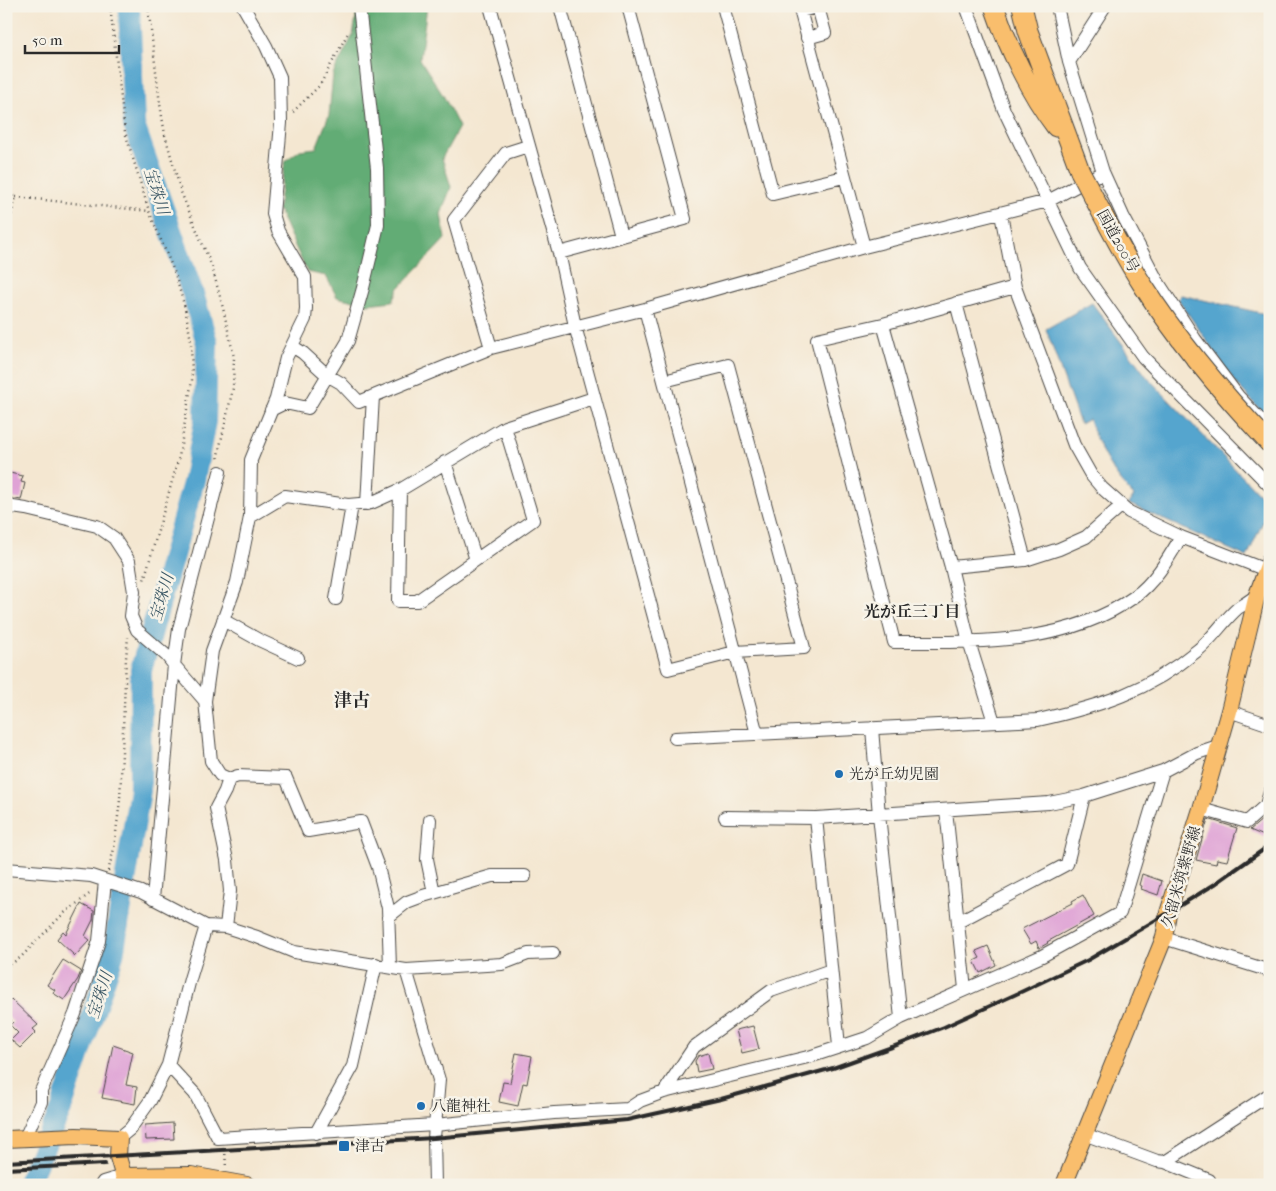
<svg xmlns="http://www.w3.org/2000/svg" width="1276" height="1191" font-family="'IM FELL French Canon','Noto Serif JP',serif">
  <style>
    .forest { fill: #62ac74; stroke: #466c50 }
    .water { fill: #54a5ce; stroke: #40687c }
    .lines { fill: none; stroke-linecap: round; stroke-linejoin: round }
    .river { stroke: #54a5ce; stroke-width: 22 }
    .building { fill: #dfa2d5 }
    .minor-casing { stroke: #494744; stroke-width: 14 }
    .major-casing { stroke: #494744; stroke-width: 18 }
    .highway-casing { stroke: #494744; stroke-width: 21 }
    .path { stroke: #494744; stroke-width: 2.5; stroke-dasharray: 1 4; stroke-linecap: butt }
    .minor { stroke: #fff; stroke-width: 12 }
    .major { stroke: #f9be6d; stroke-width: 16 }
    .highway { stroke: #f9be6d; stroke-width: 19 }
    .rail { stroke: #2b2b2b; stroke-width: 4 }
    .highway-bridge-casing { stroke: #494744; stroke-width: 21; stroke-linecap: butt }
    .highway-bridge { stroke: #f9be6d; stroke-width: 19 }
    .poi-dot { fill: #1f6fb2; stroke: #f7f3e8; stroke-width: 2 }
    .labels { text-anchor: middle; stroke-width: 5; stroke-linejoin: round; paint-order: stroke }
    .street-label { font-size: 15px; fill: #2b2b2b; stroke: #f7f3e8 }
    .poi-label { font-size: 15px; fill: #2b2b2b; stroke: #f7f3e8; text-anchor: start }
    .water-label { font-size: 16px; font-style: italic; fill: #395664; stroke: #f7f3e8 }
    .neighbourhood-label { font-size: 16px; font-weight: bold; fill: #2b2b2b; stroke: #f7f3e8 }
    .quarter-label { font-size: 18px; font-weight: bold; fill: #2b2b2b; stroke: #f7f3e8 }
  </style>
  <rect width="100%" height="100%" fill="#f7f3e8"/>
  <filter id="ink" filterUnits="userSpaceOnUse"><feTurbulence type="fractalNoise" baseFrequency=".02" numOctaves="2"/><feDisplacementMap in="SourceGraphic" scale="10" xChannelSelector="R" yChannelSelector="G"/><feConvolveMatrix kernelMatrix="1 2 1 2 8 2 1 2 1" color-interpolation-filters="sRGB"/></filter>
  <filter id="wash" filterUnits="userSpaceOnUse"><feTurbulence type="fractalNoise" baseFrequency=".0096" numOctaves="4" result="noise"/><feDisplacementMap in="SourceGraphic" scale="20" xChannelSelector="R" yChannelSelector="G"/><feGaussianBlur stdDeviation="1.12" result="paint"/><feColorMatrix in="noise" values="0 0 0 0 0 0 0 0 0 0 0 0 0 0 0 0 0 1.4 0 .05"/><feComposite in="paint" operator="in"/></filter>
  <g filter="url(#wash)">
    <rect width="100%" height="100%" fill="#f4e7d1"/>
    <path class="forest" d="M358 6H427L420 59 444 97 459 127 442 158 451 187 441 214 445 239 398 289 393 301 367 304 337 297 326 276 307 272 278 209 285 161 300 150 316 148 329 115 333 74 353 35Z"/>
    <path class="water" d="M1181 295 1270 315V421L1235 382 1178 299Z
      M1092 303 1147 377 1260 495 1266 515 1247 557 1129 504 1134 496C1111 471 1100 452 1089 419L1080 424 1046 329Z"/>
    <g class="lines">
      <path class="river" d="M27 1185 61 1109 113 955 140 790 141 670 194 480 205 421 207 343 194 297 134 125 129 6"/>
    </g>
    <g id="blocks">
      <path class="building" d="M10 473 23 476 21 482 25 483 21 500 6 497Z
        M1270 813V831L1264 836 1250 830Z
        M1208 819 1237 828 1227 861 1217 859 1216 864 1196 860Z
        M1142 874 1162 881 1158 895 1141 889 1142 886 1139 885Z
        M1083 895 1094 916 1047 942 1048 943 1039 948 1036 941 1031 944 1022 929 1073 903 1072 901Z
        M81 904 94 911 93 920 85 936 90 940 75 956 57 939 63 931 66 934Z
        M988 946 996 965 980 973 974 961 980 958 976 951Z
        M63 960 81 971 78 979 64 1000 53 993 55 990 47 985Z
        M11 999 38 1025 33 1029 36 1032 20 1048 11 1040 18 1033 10 1025 13 1022 6 1015V1005Z
        M753 1026 759 1049 742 1053 736 1030Z
        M113 1045 133 1052 126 1085 137 1087 135 1104 102 1098Z
        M516 1053 532 1056 527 1084 523 1083 518 1106 499 1102 503 1082 510 1083Z
        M708 1053 712 1069 697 1072 695 1061 698 1056Z
        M173 1123 174 1139 146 1140 145 1125Z"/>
    </g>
  </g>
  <g filter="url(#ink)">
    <use href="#blocks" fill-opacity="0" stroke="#494744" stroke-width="1"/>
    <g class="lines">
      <g class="minor-casing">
        <path id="minor" d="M490 6 559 253 575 326 668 669 735 652 804 648 728 365 664 381
          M560 6 621 236
          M723 6 773 194 844 177
          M799 6 864 247
          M966 6 1004 110 1080 268 1143 357 1270 486
          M1057 6 1069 62 1103 172 1123 216 1158 282 1195 339 1238 396 1270 430
          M800 11 818 7 825 33 807 38
          M1069 62 1105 6
          M1001 214 1015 287 1074 445 1091 475 1102 488 1129 512 1181 537 1266 570
          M559 253 685 219 628 6
          M1015 287 883 324 817 339 894 642C973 642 1066 646 1134 597 1155 582 1168 559 1181 537
          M956 303 1025 560
          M645 309 757 734
          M883 324 951 567 969 642 994 722
          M292 346 303 353 327 375 341 383 359 402 491 348 645 309 864 247 1048 201 1103 172
          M491 348 454 220 506 153 528 146
          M271 410 285 403 308 408 348 341 363 288 378 225 377 168 359 6
          M445 462 476 560
          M220 472 179 629 174 665 205 701 211 761 220 775 229 779 238 776 286 778 308 831 361 822 378 867 388 908 390 967
          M400 490 398 601H417L533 520 505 427
          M367 504 373 396
          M6 506 26 509 97 526 114 538 129 561 134 592 131 616 137 630 167 656 174 665 153 899
          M250 517 285 496 348 505 371 503 400 490 505 427 594 398
          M951 567 1025 560 1059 549 1086 537 1121 506
          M336 599 352 505
          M223 620 259 640 298 658
          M205 701 212 651 237 582 250 517 251 460 276 399 286 358 305 319 306 308 305 277 278 231 273 214 281 123 280 77 266 46 243 6
          M1229 711 1270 725
          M872 728 879 815 901 1018
          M675 738 1038 720C1100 706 1147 692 1198 650 1213 638 1223 621 1238 608 1244 604 1251 600 1257 595
          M1201 809 1247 822 1266 805 1270 792
          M946 810 965 989
          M725 817 816 818 1049 803 1084 796 1163 771 1197 753 1218 746
          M816 818 839 1046
          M430 820 427 859 434 893
          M6 869 91 876 141 892 206 926 226 927 257 937 294 952 406 970 502 964 528 954 553 953
          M388 917 407 902 423 896 492 876H525
          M958 922 1067 864 1084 796
          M226 927 230 891 227 860 216 808 225 791 229 779
          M1164 938 1270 971
          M406 970 439 1080 434 1138 435 1185
          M168 1065 195 1094 218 1138 435 1125 554 1113 628 1109 640 1101 664 1092 812 1056 867 1038 901 1018 1042 956 1120 913 1163 771
          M664 1092 694 1047 771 991 831 970
          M316 1133 353 1066 376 964
          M1084 1134 1157 1161 1165 1162 1209 1180 1208 1185
          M25 1138 41 1102V1091L75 1014 99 941 105 881
          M119 1138 130 1129 150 1101 168 1065 190 979 206 926
          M1165 1162 1270 1094
          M101 1185 103 1182 123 1176"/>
      </g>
      <g class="major-casing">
        <path id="major" d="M6 1139 76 1136 119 1138 118 1157 126 1185
          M123 1176 191 1175 247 1185
          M1064 1185 1164 938 1168 913 1201 809 1229 711 1257 595 1270 560"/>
      </g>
      <g class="highway-casing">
        <path id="highway" d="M994 6C1008 47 1030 93 1056 127
          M1022 6 1028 31 1080 171"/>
      </g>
      <path class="path" d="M110 6 125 132 149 211 175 274 185 308 191 341 192 380 179 457 144 580
        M148 6 160 104 165 135 181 192 212 267 223 308 234 357 233 388 218 455 219 461
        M293 112 320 85 349 31
        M6 189 16 197 6 235
        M16 197 149 211
        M108 871 114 849 120 800 126 658 128 637
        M6 967 20 958 63 914 92 892
        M225 1149 226 1169
        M6 1177V1178"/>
      <use href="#minor" class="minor"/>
      <use href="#major" class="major"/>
      <use href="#highway" class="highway"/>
      <path class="rail" d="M6 1162 434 1138 627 1120 721 1099 833 1068 892 1047 944 1027 1023 991 1088 960 1168 913 1215 884 1270 845
        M6 1169 105 1164"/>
      <g class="highway-bridge-casing">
        <path id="highway-bridge" d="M1080 171C1100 209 1119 248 1142 284 1178 341 1224 395 1270 444"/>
      </g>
      <use href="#highway-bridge" class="highway-bridge"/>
    </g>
  </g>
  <g class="poi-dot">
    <circle cx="839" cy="774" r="5"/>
    <circle cx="421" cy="1106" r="5"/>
    <rect x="338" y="1140" width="12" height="12" rx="2.5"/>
  </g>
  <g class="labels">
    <g class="street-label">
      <text transform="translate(1118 241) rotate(61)" y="5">国道200号</text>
      <text transform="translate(1181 877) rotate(-74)" y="5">久留米筑紫野線</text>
    </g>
    <g class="poi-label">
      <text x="849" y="779">光が丘幼児園</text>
      <text x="431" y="1111">八龍神社</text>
      <text x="355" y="1151">津古</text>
    </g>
    <g class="water-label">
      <text transform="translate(157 191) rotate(72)" y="6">宝珠川</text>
      <text transform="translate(161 597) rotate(-74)" y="6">宝珠川</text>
      <text transform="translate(99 995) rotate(-72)" y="6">宝珠川</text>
    </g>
    <g class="neighbourhood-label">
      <text x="912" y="617">光が丘三丁目</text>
    </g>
    <g class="quarter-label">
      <text x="352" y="706">津古</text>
    </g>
  </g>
  <rect width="1276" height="1191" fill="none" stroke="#f7f3e8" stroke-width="25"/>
  <path d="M25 45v8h94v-8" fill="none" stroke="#2b2b2b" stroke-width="2.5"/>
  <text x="32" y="45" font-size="15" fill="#2b2b2b" stroke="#f7f3e8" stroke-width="4" paint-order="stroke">50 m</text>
</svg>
